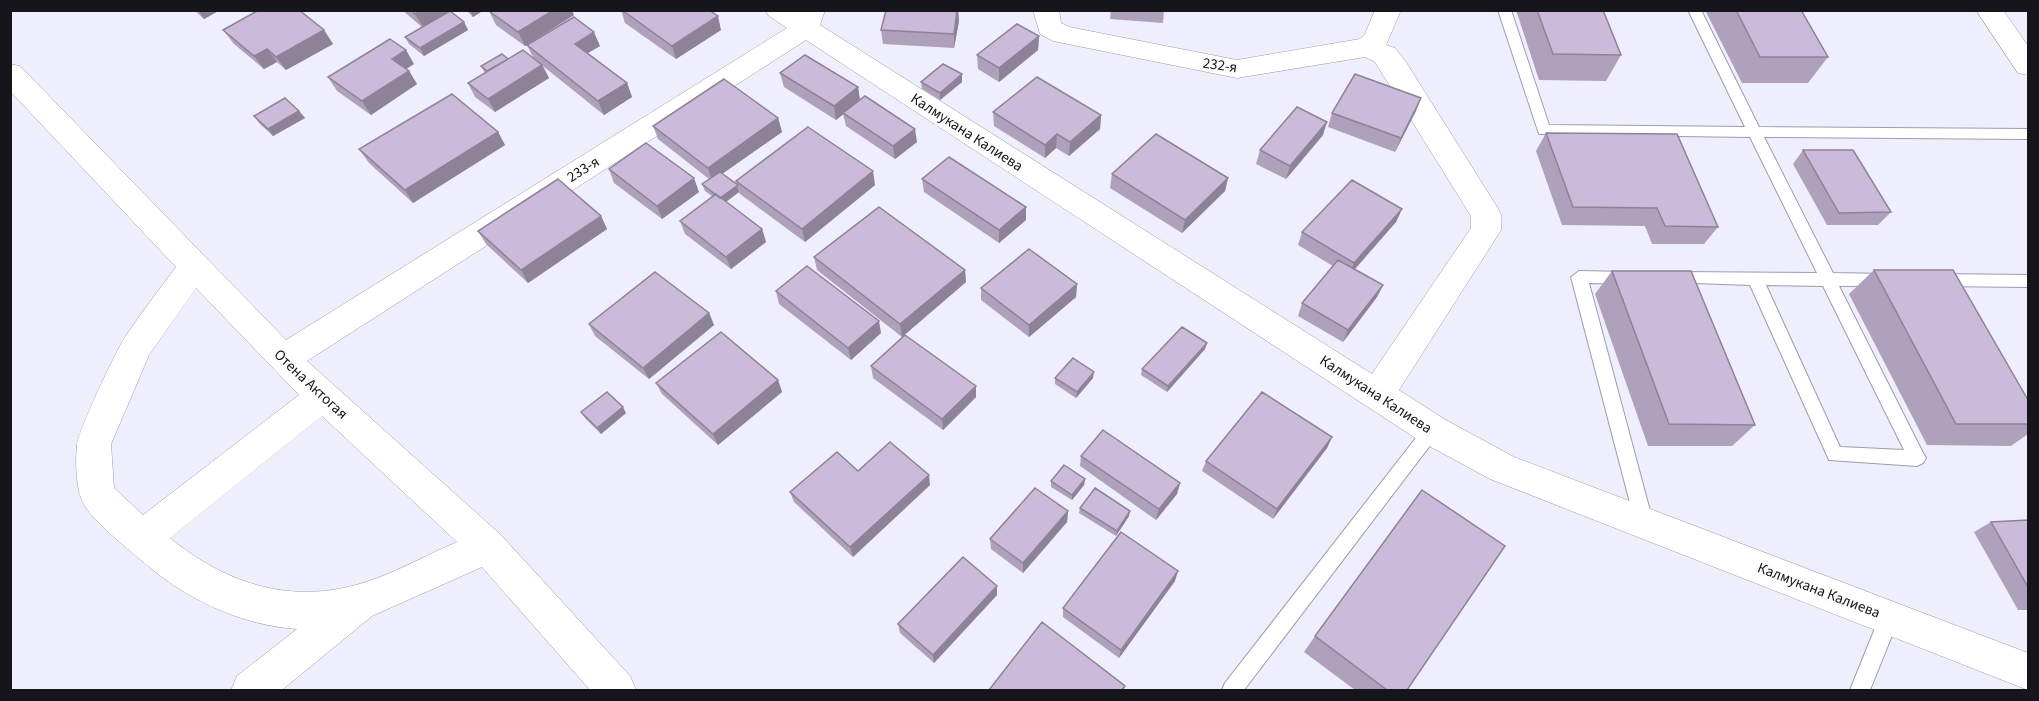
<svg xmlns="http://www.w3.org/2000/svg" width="2039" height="701" font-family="'Source Sans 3',sans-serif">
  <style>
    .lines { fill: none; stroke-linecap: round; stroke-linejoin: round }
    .lane-casing { stroke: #9c9cac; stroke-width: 2 }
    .street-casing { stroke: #9c9cac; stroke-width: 1 }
    .lane { fill: #fff; fill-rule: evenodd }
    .street { fill: #fff; fill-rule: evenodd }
    .wall { fill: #afa0bb }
    .shaded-wall { fill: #8e8298 }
    .building { fill: #cbbad9; stroke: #8e8298; stroke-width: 1.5 }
    .labels { text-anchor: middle; stroke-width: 6; stroke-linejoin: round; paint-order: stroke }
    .street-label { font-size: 15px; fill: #15151b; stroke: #fdfdfd }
  </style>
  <rect width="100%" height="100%" fill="#eeeefd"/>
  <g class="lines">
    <g class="lane-casing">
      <path id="lane" d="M1498 10H1511L1549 125 1745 127 1688 10H1701L1759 127 2028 129V139L1764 137 1833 273 1886 274 1894 280 1886 286H1839L1923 453 1926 458 1923 463 1917 466 1829 460 1750 285 1666 282 1664 278 1666 274 1672 272 1817 273 1750 137 1539 134ZM1766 285 1823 286 1904 450 1840 447Z
        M1579 271 1628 272 1636 278 1628 284 1589 283 1653 522 1650 528 1644 530 1638 528 1635 522 1571 277Z
        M1936 274 2028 275V287L1936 286 1928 280Z
        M1432 422 1438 425 1441 430 1438 435 1244 690H1222L1225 683 1426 425Z
        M1889 609 1896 611 1899 618 1870 690H1850L1882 611Z"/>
    </g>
    <g class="street-casing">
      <path id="street" d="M765 10H825L820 25 1372 374 1471 228V216L1375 62 1365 57 1237 78 1053 41 1040 34 1033 10H1059L1061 23 1069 27 1237 60 1360 39 1365 34 1375 10H1401L1386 45 1395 48 1406 62 1497 207 1501 215V230L1399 390 1444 419 1514 457 2028 653V690L1490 479 1420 441 806 40 307 361 501 535 630 676 636 690H590L482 567 372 616 282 690H231L237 676 297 629C242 625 190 601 148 566 132 552 93 522 83 503 76 489 75 461 77 445 78 431 116 351 125 337 141 313 159 290 176 267L10 91V64L20 66 286 340 787 28 769 16ZM196 288 299 395 143 515 114 488 111 444 149 355ZM322 416 457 542C424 556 390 576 356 585 286 604 224 582 170 538Z
        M1976 10H2003L2028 46V75L2018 73Z"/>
    </g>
    <use href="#lane" class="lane"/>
    <use href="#street" class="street"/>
  </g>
  <path class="wall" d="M194 10H220L204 19Z
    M402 10H453L450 12 464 22 468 30 424 56 409 44 405 37 422 27Z
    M466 10H484L473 17Z
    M621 10H709L721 30 676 59 625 23Z
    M886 10H958L959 21 954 48 883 44 881 30Z
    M1111 10H1164L1163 23 1110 19Z
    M1516 10H1603L1621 55 1606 81 1539 80Z
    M1705 10H1801L1828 57 1808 83H1742Z
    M489 11 574 15 525 46 496 25Z
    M223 30H324L333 44 286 70 277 62 264 69 234 44Z
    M1039 36 1038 50 999 82 978 69 977 55Z
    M527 45 600 46 588 53 627 83 632 97 604 115 543 66 549 78 495 112 475 97 468 83 485 73 481 66 508 59 533 57Z
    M414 64 406 69 409 71 417 84 371 115 337 91 328 77Z
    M780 73 858 87 860 100 917 142 895 159 846 126 843 114 836 120 784 87Z
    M962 74V82L940 100 922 89 921 82Z
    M299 111 305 118 273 136 259 123 254 116Z
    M1416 111 1395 152 1328 127 1332 113Z
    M993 112 1101 115 1100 129 1069 156 1056 148 1045 158 994 126Z
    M778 118 782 132 722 174 737 185 736 181 875 185 805 242 740 194 739 192 726 202 762 229 766 242 731 269 685 234 680 221 713 197 705 191 702 184 709 179 658 139 653 126Z
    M498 132 505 145 413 203 369 163 359 149Z
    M1546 133 1718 227 1704 244H1652L1645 226 1562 225 1536 151Z
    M1323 135 1286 179 1256 164 1260 150Z
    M1803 150 1891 212 1878 225H1827L1793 164Z
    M609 169 699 192 662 219 614 183Z
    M1112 174 1228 178 1225 191 1182 233 1110 188Z
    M922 179 1026 207V220L999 243 924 192Z
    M1402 209 1396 222 1354 269 1383 285 1377 297 1343 342 1298 316 1302 303 1333 266 1298 245 1302 232Z
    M601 216 607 229 528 283 486 244 478 231Z
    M814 257 965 270 966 282 902 337 817 270Z
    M1874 270 2028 400V434L2011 446 1927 445 1849 294Z
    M1612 271 1755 425 1732 446H1648L1595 294Z
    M1077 284 1076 297 1029 337 981 300V288Z
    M776 291 881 333 851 360 779 304Z
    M709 313 714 325 649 379 595 336 589 324Z
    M1207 343 1205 349 1167 392 1141 375 1142 369Z
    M871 366 976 386V397L943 430 873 378Z
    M1055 378H1093L1076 398 1055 384Z
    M778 380 782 392 718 445 662 394 656 383Z
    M581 412 626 413 601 434 585 418Z
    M1332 437 1327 448 1273 519 1202 471 1206 461Z
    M1081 456 1180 483 1177 494 1156 520 1080 466Z
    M858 471 930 485 853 557 794 502 790 492Z
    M1085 479 1084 485 1072 500 1051 487V481Z
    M1080 508 1129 516 1116 536 1079 513Z
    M1068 511 1067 522 1023 573 991 549 990 539Z
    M2028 520V610H2018L1974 532 1991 522Z
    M1175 581 1119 658 1063 617V608Z
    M997 586V595L934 663 900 633 898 624Z
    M1315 636 1407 690H1355L1304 652Z"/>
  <path class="shaded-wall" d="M198 10H220L204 19Z
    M421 10H453L423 27 415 14Z
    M470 10H484L473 17Z
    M554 10H572L574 15 525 46 518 32Z
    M957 10H958L959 21 954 48V34Z
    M718 16 721 30 676 59 672 46Z
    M464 22 468 30 424 56 420 48Z
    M324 30 333 44 286 70 276 57Z
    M594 32 600 46 581 57 575 44Z
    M1039 36 1038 50 999 82V68Z
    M267 49 277 62 264 69 254 56Z
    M406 50 414 64 400 73 392 59Z
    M542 65 549 78 495 112 488 99Z
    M409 71 417 84 371 115 362 101Z
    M962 74V82L940 100V93Z
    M627 83 632 97 604 115 598 101Z
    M858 87 860 101 836 120 834 106Z
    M1421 98 1416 111 1395 152 1401 138Z
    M299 111 305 118 273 136 268 129Z
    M1101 115 1100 129 1069 156 1070 142Z
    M778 118 782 132 712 181 708 168Z
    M1327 122 1323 135 1286 179 1290 166Z
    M915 129 917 142 895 159 893 146Z
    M498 132 505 145 413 203 405 190Z
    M1057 134 1056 148 1045 158V145Z
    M873 171 875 185 805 242 802 229Z
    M694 178 699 192 662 219 657 206Z
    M1228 178 1225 191 1182 233 1185 220Z
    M737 185 739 192 723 204 720 198Z
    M1026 207V220L999 243V230Z
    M1402 209 1396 222 1349 276 1354 263Z
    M601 216 607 229 528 283 521 270Z
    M762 229 766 242 731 269 726 257Z
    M965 270 966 282 902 337 900 324Z
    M1077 284 1076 297 1029 337V325Z
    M1383 285 1377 297 1343 342 1348 330Z
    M709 313 714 325 649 379 643 368Z
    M879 321 881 333 851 360 848 348Z
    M1207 343 1205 349 1167 392 1168 386Z
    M1094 372 1093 378 1076 398 1077 392Z
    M778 380 782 392 718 445 713 434Z
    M976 386V397L943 430 942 419Z
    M623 407 626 413 601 434 597 428Z
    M1332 437 1327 448 1273 519 1277 509Z
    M929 475 930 485 853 557 850 547Z
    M1085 479 1084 485 1072 500V495Z
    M1180 483 1177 494 1156 520 1159 509Z
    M1068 511 1067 522 1023 573V563Z
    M1130 511 1129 516 1116 536 1117 531Z
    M1178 571 1175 581 1119 658 1121 650Z
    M997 586V595L934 663 933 655Z"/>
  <path class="building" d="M259 10H299L324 30 276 57 267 49 254 56 223 30Z
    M412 10H421L415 14Z
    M490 10H554L518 32 489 11Z
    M622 10H709L718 16 672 46Z
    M886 10H957L954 34 881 30Z
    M1537 10H1603L1621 55 1553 54Z
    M1736 10H1801L1828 57H1760Z
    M450 11 464 22 420 48 405 37Z
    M574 17 594 32 575 44 627 83 598 101 527 45Z
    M1017 24 1039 36 999 68 977 55Z
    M390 39 406 50 392 59 409 71 362 101 328 77Z
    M523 50 542 65 488 99 468 83Z
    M502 54 508 59 487 71 481 66Z
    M805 55 858 87 834 106 780 73Z
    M943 64 962 74 940 93 921 82Z
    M1355 74 1421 98 1401 138 1332 113Z
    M1037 77 1101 115 1070 142 1057 134 1045 145 993 112Z
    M724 79 778 118 708 168 653 126Z
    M452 94 498 132 405 190 359 149Z
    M865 96 915 129 893 146 843 113Z
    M285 98 299 111 268 129 254 116Z
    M1297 107 1327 122 1290 166 1260 150Z
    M808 127 873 171 802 229 736 181Z
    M1546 133 1677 134 1718 227 1665 226 1657 208 1573 207Z
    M1156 134 1228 178 1185 220 1112 174Z
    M646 143 694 178 657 206 609 169Z
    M1803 150H1853L1891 212 1839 213Z
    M949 157 1026 207 999 230 922 179Z
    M720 172 738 185 720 198 702 184Z
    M558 179 601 216 521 270 478 231Z
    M1352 180 1402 209 1354 263 1302 232Z
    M716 194 762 229 726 257 680 221Z
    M879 207 965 270 900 324 814 257Z
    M1029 249 1077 284 1029 325 981 288Z
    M1338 260 1383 285 1348 330 1302 303Z
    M807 266 879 321 848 348 776 291Z
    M1874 270H1953L2028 400V424H1956Z
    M1612 271H1691L1755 425 1669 424Z
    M655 272 709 313 643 368 589 324Z
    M1182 327 1207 343 1168 386 1142 369Z
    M721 332 778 380 713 434 656 383Z
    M905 335 976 386 942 419 871 366Z
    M1073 358 1094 372 1077 392 1055 378Z
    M607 392 623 407 597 428 581 412Z
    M1262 392 1332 437 1277 509 1206 461Z
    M1103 430 1180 483 1159 509 1081 456Z
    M890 442 929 475 850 547 790 492 837 452 858 471Z
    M1064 465 1085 479 1072 495 1051 481Z
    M1035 488 1068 511 1023 563 990 539Z
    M1095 488 1130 511 1117 531 1080 508Z
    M1422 490 1505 546 1407 690H1387L1315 636Z
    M2028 520V587L1991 522Z
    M1121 532 1178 571 1121 650 1063 608Z
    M963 557 997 586 933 655 898 624Z
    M1042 622 1125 686 1122 690H989Z"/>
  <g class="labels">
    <g class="street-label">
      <text transform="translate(1220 65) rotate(8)" y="5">232-я</text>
      <text transform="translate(967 132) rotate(33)" y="5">Калмукана Калиева</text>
      <text transform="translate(583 169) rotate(-32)" y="5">233-я</text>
      <text transform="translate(311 384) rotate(43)" y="5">Отена Актогая</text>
      <text transform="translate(1376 394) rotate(33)" y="5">Калмукана Калиева</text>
      <text transform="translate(1819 590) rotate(21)" y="5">Калмукана Калиева</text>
    </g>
  </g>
  <rect width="2039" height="701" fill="none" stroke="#15151b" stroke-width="24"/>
</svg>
